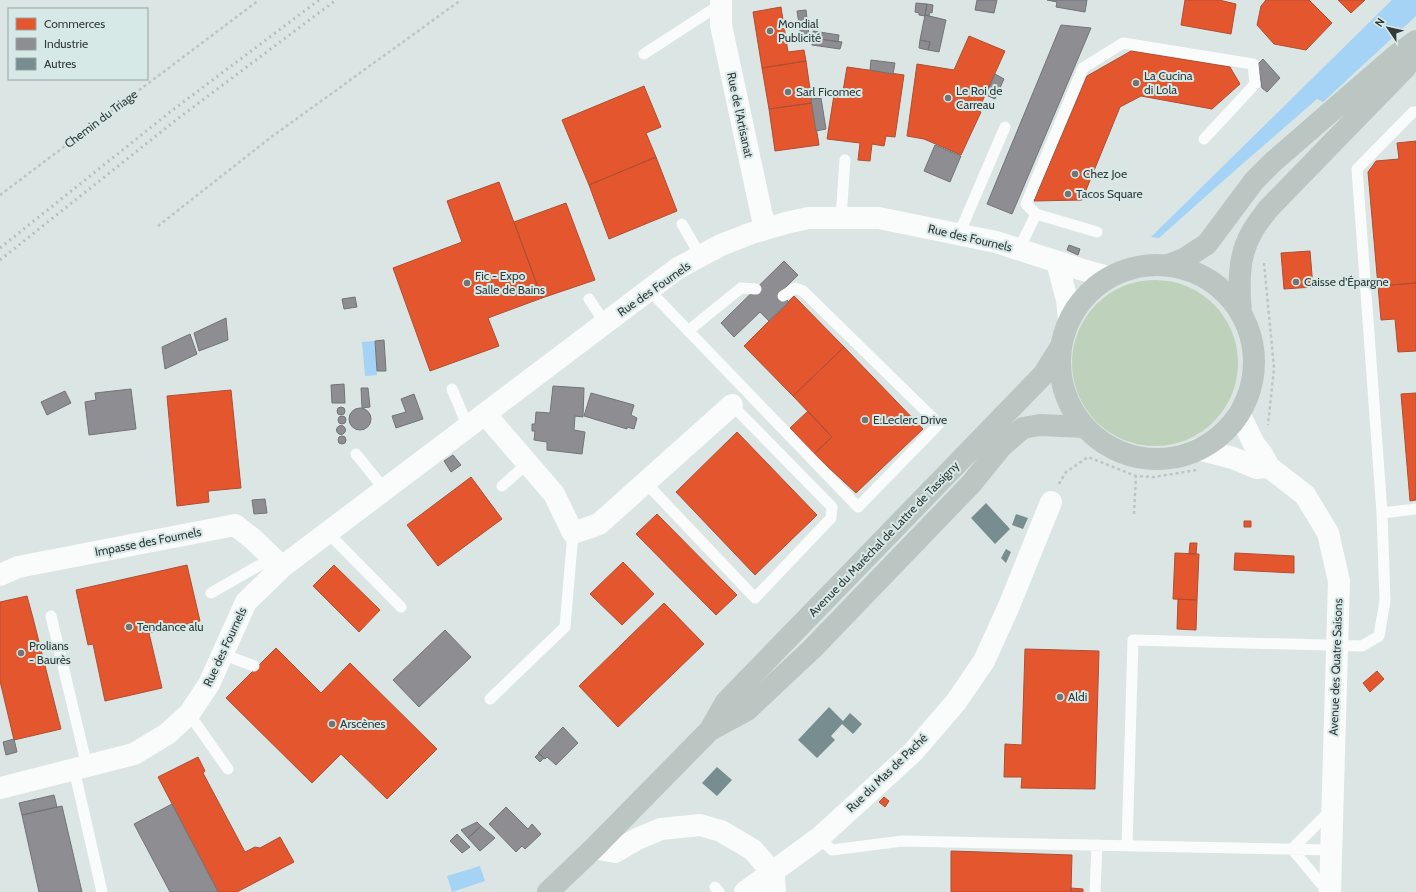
<svg xmlns="http://www.w3.org/2000/svg" width="1416" height="892" font-family="Cabin,sans-serif">
  <style>
    .green { fill: #bed2bb }
    .water { fill: #a4d3f6 }
    .shops { fill: #e4572e; stroke: #af4e32 }
    .industry { fill: #8d8d92; stroke: #727478 }
    .building { fill: #778d90 }
    .lines { fill: none; stroke-linecap: round; stroke-linejoin: round }
    .path { stroke: #bfc3c3; stroke-width: 2.5; stroke-dasharray: 3 3; stroke-linecap: butt }
    .lane { stroke: #fafbfb; stroke-width: 11 }
    .street { stroke: #fafbfb; stroke-width: 22 }
    .primary { stroke: #bbc5c2; stroke-width: 22 }
    .rail { stroke: #bbbdbd; stroke-width: 3; stroke-dasharray: 2 4; stroke-linecap: butt }
    .poi-dot { fill: #6e7676; stroke: #d7e9e7; stroke-width: 1.5 }
    .labels { text-anchor: middle; stroke-width: 4; stroke-linejoin: round; paint-order: stroke }
    .poi-label { font-size: 12px; fill: #333a3a; stroke: #d7e9e7; text-anchor: start }
    .street-label { font-size: 12px; fill: #333a3a; stroke: #d7e9e7 }
  </style>
  <rect width="100%" height="100%" fill="#dbe5e4"/>
  <path class="green" d="M1072 363a83 83 0 1 1 166 0a83 83 0 1 1-166 0Z"/>
  <path class="water" d="M1392 0H1416V16L1323 102 1317 99 1232 173 1159 238 1151 237Z
    M375 341 377 375 365 376 362 342Z
    M480 866 485 881 452 892 447 876Z"/>
  <path class="shops" d="M1185 0H1219L1236 4 1231 34 1181 25Z
    M1266 0H1309L1332 23 1306 50 1274 44 1257 25 1261 6Z
    M1338 0H1365L1351 13Z
    M781 7 788 52 804 50 806 61 762 68 753 12Z
    M969 36 1005 51 978 111 981 112 961 155 924 139 907 136 917 64 954 70Z
    M1131 51 1230 67 1240 84 1212 109 1141 96 1120 107 1082 200 1034 201 1087 76Z
    M806 61 812 103 769 109 762 68Z
    M847 67 904 75 895 137 886 136 884 146 872 144 870 161 858 160 860 143 827 139 834 95 842 97Z
    M644 86 661 127 646 133 656 157 589 185 562 120Z
    M812 103 819 145 775 151 769 109Z
    M1416 141V283L1378 286 1368 172 1376 161 1399 159 1397 143Z
    M656 157 677 211 609 239 589 185Z
    M499 182 542 298 488 318 499 346 430 371 393 268 462 242 447 201Z
    M566 203 595 280 542 298 514 222Z
    M1310 251 1313 287 1284 289 1281 253Z
    M1416 283V351L1398 352 1395 319 1381 320 1378 286Z
    M794 296 844 347 793 396 744 346Z
    M844 347 923 429 856 493 814 454 832 437 793 396Z
    M231 390 241 488 208 491 209 502 177 506 167 396Z
    M1416 393V500L1410 501 1401 394Z
    M808 411 832 437 814 454 790 428Z
    M737 432 817 515 755 575 676 492Z
    M471 477 502 519 438 566 407 525Z
    M657 514 737 595 716 615 636 534Z
    M1244 521H1251V527H1244Z
    M1190 543H1197L1196 554H1189Z
    M1175 553 1199 554 1197 600 1173 599Z
    M1235 553 1294 556V573L1234 570Z
    M623 562 654 594 622 625 590 594Z
    M187 565 200 621 149 633 162 688 105 701 93 644 88 645 76 590Z
    M334 565 380 610 359 632 313 586Z
    M27 596 33 618 61 729 14 740 0 681V602Z
    M1178 599 1197 600 1196 630 1177 629Z
    M664 603 704 644 618 727 579 686Z
    M276 648 321 693 350 663 437 749 387 799 341 754 312 783 226 698Z
    M1025 649 1099 651 1095 789 1021 788 1022 777H1004L1005 744 1022 745Z
    M1377 671 1384 679 1370 692 1363 683Z
    M198 757 205 771 203 773 245 852 255 847 260 848 280 837 294 862 237 892H218L158 777Z
    M884 797 889 801 885 807 879 802Z
    M951 851 1072 855 1071 892H951Z
    M1071 888 1083 889V892H1071Z"/>
  <path class="industry" d="M977 0H997L994 13 975 10Z
    M1047 0H1087L1085 12 1056 7 1057 2Z
    M916 3 927 4 925 16 919 15V13L915 12Z
    M927 4 933 5 932 13 930 12 929 16 925 15Z
    M806 10 809 35 801 37 797 11Z
    M925 15 946 20 939 52 928 50 930 42 920 40Z
    M1061 25 1091 28 1012 214 987 204Z
    M813 31 839 35 838 42 813 38Z
    M813 38 842 42 840 49 812 45Z
    M920 40 930 42 928 50 919 48Z
    M1263 59 1280 78 1267 92 1262 88 1258 64Z
    M871 60 895 63 893 74 870 70Z
    M995 74 1004 79 995 99 986 95Z
    M821 98 826 129 816 131 811 99Z
    M935 145 961 156 950 182 924 171Z
    M1069 245 1080 249 1078 255 1067 250Z
    M784 261 798 275 780 293 789 302 769 321 760 312 734 337 721 323Z
    M355 297 357 307 344 309 342 299Z
    M226 318 228 340 199 351 194 333Z
    M190 334 197 354 165 369 162 347Z
    M384 340 386 371H377L375 341Z
    M344 384 345 403H332L331 385Z
    M553 386 584 388 583 417 575 416 574 430 585 432 582 454 547 450V442L534 440 535 431H532V424H535L536 412 550 413Z
    M361 388H368L370 407 362 408Z
    M131 389 136 429 89 435 85 402 96 400 95 393Z
    M65 391 71 403 47 415 41 402Z
    M591 393 634 405 631 415 637 418 634 429 627 427V429L584 416Z
    M414 394 423 419 396 428 392 416 406 412 401 399Z
    M337 411a4 4 0 1 1 8 0a4 4 0 1 1-8 0Z
    M349 419a11 11 0 1 1 22 0a11 11 0 1 1-22 0Z
    M338 420a4 4 0 1 1 8 0a4 4 0 1 1-8 0Z
    M336.5 430a4.5 4.5 0 1 1 9 0a4.5 4.5 0 1 1-9 0Z
    M338 440a4 4 0 1 1 8 0a4 4 0 1 1-8 0Z
    M453 455 461 465 451 472 444 461Z
    M265 499 267 513 254 514 252 500Z
    M445 630 471 657 419 707 393 680Z
    M563 727 578 743 556 765 547 757 545 759 538 753Z
    M14 739 17 752 6 755 3 742Z
    M539 753 544 758 540 762 535 757Z
    M54 795 57 807 22 815 19 803Z
    M172 804 214 884 218 892H170L134 824Z
    M62 806 82 892H39L22 815Z
    M506 807 528 829 532 824 541 834 525 849 522 846 516 852 489 824Z
    M477 822 481 826 468 838 461 830Z
    M481 826 495 838 480 851 468 838Z
    M457 834 470 847 462 853 450 841Z"/>
  <path class="building" d="M986 503 1010 529 995 544 971 518Z
    M1016 514 1028 518 1023 529 1012 525Z
    M1006 549 1011 552 1006 563 1001 558Z
    M829 707 843 721 850 713 862 724 853 734 842 724 831 736 835 740 817 758 798 740Z
    M717 767 732 780 717 796 702 783Z"/>
  <g class="lines">
    <path class="path" d="M0 195 259 0
      M158 226 270 138 461 0
      M1264 263 1274 368 1268 425
      M1059 484 1066 472 1088 457 1136 476 1154 477 1196 470
      M1134 514 1136 476"/>
    <path class="lane" d="M644 54 721 4
      M1036 214 1026 204 1083 68 1123 43 1253 64 1255 84 1204 139
      M841 218 845 160
      M682 224 701 257
      M959 234 1005 127
      M1019 249 1036 214 1097 232
      M649 290 858 507 939 424 803 291 795 288 783 296
      M589 299 605 323
      M688 331 741 288 756 289
      M452 389 468 427
      M356 454 385 490
      M646 483 755 598 831 518 832 507 732 405
      M502 486 528 463
      M1382 513 1416 509
      M328 533 401 607
      M211 593 272 558
      M51 616 87 766
      M222 654 254 666
      M490 699 565 627 573 533
      M189 714 228 769
      M74 769 102 892
      M819 838 832 850 902 841 1330 850
      M1127 846 1133 640 1362 646 1379 636 1385 601 1382 513 1357 169 1413 112H1416
      M715 887 719 892
      M1095 892 1097 845
      M1328 892 1292 849 1326 815 1330 808"/>
    <path class="street" d="M721 0V25L762 216 767 228
      M1057 262 1067 300 1069 320
      M1239 413 1254 444 1262 454 1269 467 1305 495 1328 533 1339 581 1330 892
      M485 414 554 494 573 533 599 524 732 405
      M1198 449 1233 458 1257 468 1269 467
      M0 575 18 567 235 525 253 539 282 567
      M0 788 134 754 167 734 189 714 209 684 246 602 282 567 678 268 721 245 752 233 786 223 808 218H879L996 242 1083 270 1109 277
      M594 848 615 852 637 839 661 829 700 825 721 831 753 850 772 872 774 877 775 892
      M745 892 819 838 913 752 956 702 984 661 1009 606 1051 502"/>
    <path class="primary" d="M1168 265 1184 259 1207 244 1254 181 1274 161 1394 57 1416 41
      M1060 362a97 97 0 1 1 194 0a97 97 0 1 1-194 0Z
      M1241 314C1239 287 1237 257 1252 232 1256 224 1263 216 1268 209L1405 68 1416 52
      M710 730 747 710 812 649 971 484 1001 447 1023 428 1040 425 1085 427
      M548 892 594 848 710 730 726 702 1043 375 1060 348"/>
    <path class="rail" d="M0 248 170 112 319 0
      M0 260 176 120 336 0"/>
  </g>
  <g class="poi-dot">
    <circle cx="770" cy="31" r="4"/>
    <circle cx="1136" cy="83" r="4"/>
    <circle cx="788" cy="92" r="4"/>
    <circle cx="948" cy="98" r="4"/>
    <circle cx="1075" cy="174" r="4"/>
    <circle cx="1068" cy="194" r="4"/>
    <circle cx="1296" cy="282" r="4"/>
    <circle cx="467" cy="283" r="4"/>
    <circle cx="865" cy="420" r="4"/>
    <circle cx="129" cy="627" r="4"/>
    <circle cx="21" cy="653" r="4"/>
    <circle cx="1060" cy="697" r="4"/>
    <circle cx="332" cy="724" r="4"/>
  </g>
  <g class="labels">
    <g class="poi-label">
      <text x="778" y="28">Mondial<tspan x="778" dy="14">Publicité</tspan></text>
      <text x="1144" y="80">La Cucina<tspan x="1144" dy="14">di Lola</tspan></text>
      <text x="956" y="95">Le Roi de<tspan x="956" dy="14">Carreau</tspan></text>
      <text x="796" y="96">Sarl Ficomec</text>
      <text x="1083" y="178">Chez Joe</text>
      <text x="1076" y="198">Tacos Square</text>
      <text x="475" y="280">Fic - Expo<tspan x="475" dy="14">Salle de Bains</tspan></text>
      <text x="1304" y="286">Caisse d'Épargne</text>
      <text x="873" y="424">E.Leclerc Drive</text>
      <text x="137" y="631">Tendance alu</text>
      <text x="29" y="650">Prolians<tspan x="29" dy="14">- Baurès</tspan></text>
      <text x="1068" y="701">Aldi</text>
      <text x="340" y="728">Arscènes</text>
    </g>
    <g class="street-label">
      <text transform="translate(740 115) rotate(78)" y="4">Rue de l'Artisanat</text>
      <text transform="translate(101 119) rotate(-37)" y="4">Chemin du Triage</text>
      <text transform="translate(970 238) rotate(13)" y="4">Rue des Fournels</text>
      <text transform="translate(654 289) rotate(-35)" y="4">Rue des Fournels</text>
      <text transform="translate(884 539) rotate(-46)" y="4">Avenue du Maréchal de Lattre de Tassigny</text>
      <text transform="translate(148 542) rotate(-11)" y="4">Impasse des Fournels</text>
      <text transform="translate(225 647) rotate(-65)" y="4">Rue des Fournels</text>
      <text transform="translate(1336 667) rotate(-88)" y="4">Avenue des Quatre Saisons</text>
      <text transform="translate(887 773) rotate(-44)" y="4">Rue du Mas de Paché</text>
    </g>
  </g>
  <rect x="8" y="8" width="140" height="72" fill="#d7e9e7" stroke="#95a3a2"/>
  <rect x="16" y="18" width="20" height="12" fill="#e4572e" stroke="#95a3a2"/>
  <text x="44" y="28" font-size="12" fill="#333a3a">Commerces</text>
  <rect x="16" y="38" width="20" height="12" fill="#8d8d92" stroke="#95a3a2"/>
  <text x="44" y="48" font-size="12" fill="#333a3a">Industrie</text>
  <rect x="16" y="58" width="20" height="12" fill="#778d90" stroke="#95a3a2"/>
  <text x="44" y="68" font-size="12" fill="#333a3a">Autres</text>
  <g transform="translate(1388 28) rotate(304)" stroke="#d7e9e7" stroke-width="3" paint-order="stroke">
  <path d="M0-3L7 15L0 10L-7 15Z" fill="#333a3a"/>
  <text y="-6" font-size="11" font-weight="bold" text-anchor="middle" fill="#333a3a">N</text>
  </g>
</svg>
